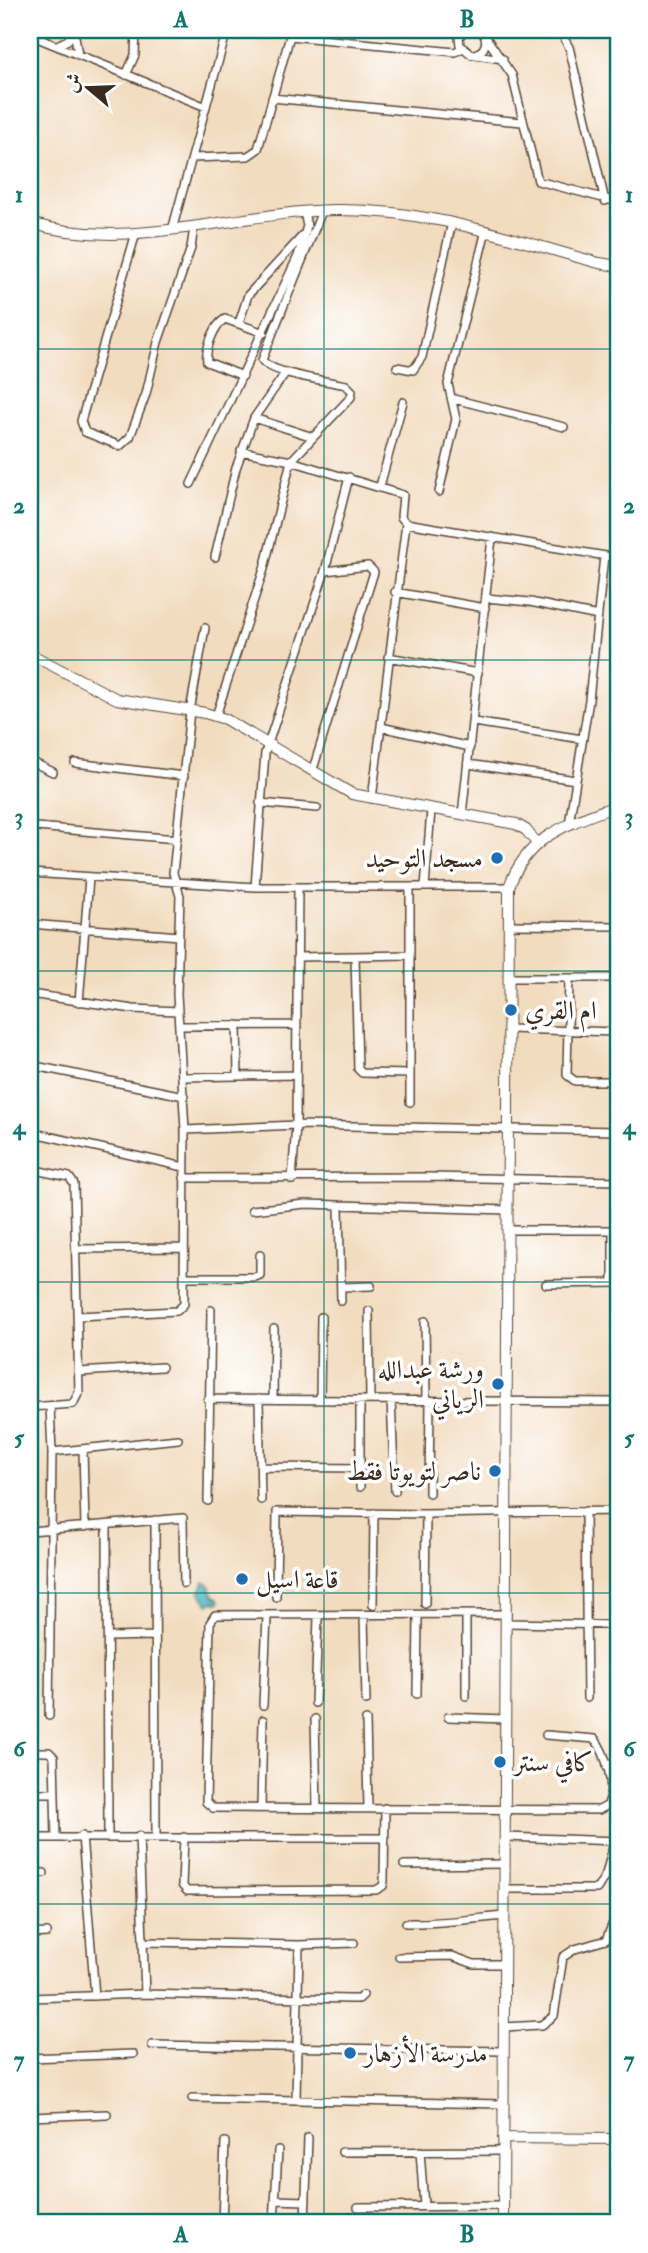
<svg xmlns="http://www.w3.org/2000/svg" width="648" height="2253" font-family="'IM FELL Double Pica',Amiri,serif">
  <style>
    .water { fill: #48b7c2; stroke: #427070; stroke-width: 2 }
    .lines { fill: none; stroke-linecap: round; stroke-linejoin: round }
    .street-casing { stroke: #564536; stroke-width: 10 }
    .secondary-casing { stroke: #564536; stroke-width: 12 }
    .street { stroke: #fff; stroke-width: 7 }
    .secondary { stroke: #fff; stroke-width: 10 }
    .grid { fill: none; stroke: #0f766e; stroke-width: 2; stroke-opacity: 0.55 }
    .poi-dot { fill: #1f6fb2; stroke: #fff; stroke-width: 2.5 }
    .labels { text-anchor: middle; stroke-width: 7; stroke-linejoin: round; paint-order: stroke }
    .poi-label { font-size: 26px; fill: #3b2a1e; stroke: #fff; text-anchor: start }
    .neatline { fill: none; stroke: #0f766e; stroke-width: 2.5 }
    .grid-label { font-size: 23px; text-anchor: middle; font-weight: bold; fill: #0f766e }
  </style>
  <rect width="100%" height="100%" fill="#fff"/>
  <filter id="ink" filterUnits="userSpaceOnUse"><feTurbulence type="fractalNoise" baseFrequency=".0143" numOctaves="2"/><feDisplacementMap in="SourceGraphic" scale="14" xChannelSelector="R" yChannelSelector="G"/><feConvolveMatrix kernelMatrix="1 2 1 2 8 2 1 2 1" color-interpolation-filters="sRGB"/></filter>
  <filter id="wash" filterUnits="userSpaceOnUse"><feTurbulence type="fractalNoise" baseFrequency=".00686" numOctaves="4" result="noise"/><feDisplacementMap in="SourceGraphic" scale="28" xChannelSelector="R" yChannelSelector="G"/><feGaussianBlur stdDeviation="1.57" result="paint"/><feColorMatrix in="noise" values="0 0 0 0 0 0 0 0 0 0 0 0 0 0 0 0 0 1.4 0 .05"/><feComposite in="paint" operator="in"/></filter>
  <g filter="url(#wash)">
    <rect width="100%" height="100%" fill="#f2dcbf"/>
    <path class="water" d="M204 1582 209 1584 213 1595 220 1600 219 1603 213 1601 208 1604 200 1592Z"/>
  </g>
  <g filter="url(#ink)">
    <g class="lines">
      <g class="street-casing">
        <path id="street" d="M74 30 78 55
          M292 30 290 36 455 52 461 49
          M465 30 459 37 460 45 472 55C486 52 490 40 480 30
          M559 30 569 47 605 201
          M30 35 206 107
          M485 36 512 75 538 181 618 202
          M57 45 68 40 73 30
          M476 55 503 59
          M126 75 135 55 136 30
          M272 98 522 122
          M192 158 248 156 258 149 290 36
          M172 230 227 30
          M136 233 81 421 85 432 120 446 130 437 146 394 158 342 191 248 194 227
          M239 323 248 295 306 232
          M397 367 413 370 422 357 452 222
          M243 376 207 362C205 349 214 325 225 319L264 333
          M454 399 564 427
          M254 418 313 437
          M241 451 291 461 403 495 401 517 406 523 372 799
          M191 484 298 256 307 226 304 212
          M380 486 403 402
          M439 492 456 419 448 384 486 230
          M406 523 618 558
          M215 557 236 468 254 418 286 372
          M395 592 485 608
          M486 598 530 602 598 616
          M388 657 478 673
          M216 716 264 569 291 461 351 397 352 391 346 385C328 381 271 374 262 360L322 211
          M474 722 582 739
          M381 727 470 747
          M30 761 53 772
          M75 763 184 776
          M468 764 576 780
          M314 766 374 572 368 566 325 571
          M260 803 317 808
          M462 815 492 538
          M569 824 589 700 604 556
          M36 827 177 839
          M30 873 255 887H509
          M255 887 265 753 325 571 349 477
          M425 887 431 810
          M30 924 179 936
          M508 925 618 926
          M355 956 358 1069 362 1073 410 1074
          M297 957 410 955
          M508 978H618
          M569 978 567 1075 575 1081H618
          M30 994 133 1009 178 1011
          M79 1002 89 878
          M237 1025 238 1076
          M181 1026 295 1025
          M508 1029 618 1032
          M30 1065 184 1096
          M183 1077 296 1075
          M410 1102V887
          M185 1130 296 1125 618 1131
          M30 1132 184 1167
          M30 1169 69 1177 74 1184 79 1392 73 1404 30 1407
          M184 1178 430 1177 618 1181
          M292 1180 296 1125 298 888
          M339 1205 341 1301
          M252 1210 305 1204 508 1210
          M508 1230H618
          M78 1249 184 1248
          M184 1277H255L260 1275V1255
          M613 1283V1230
          M546 1284 618 1283
          M341 1287 371 1286
          M369 1311 370 1400
          M78 1316 177 1311 184 1304 185 1130 177 994 180 896 173 873 190 711 205 628
          M425 1321 426 1400
          M79 1372 162 1367
          M208 1399 618 1402
          M259 1399 261 1500
          M273 1399 274 1329
          M320 1399 321 1317
          M391 1400 395 1491
          M83 1449 85 1527
          M52 1452 178 1439
          M261 1467 360 1468
          M360 1487V1400
          M429 1493 430 1400
          M208 1501 211 1310
          M585 1511 587 1698
          M155 1520 156 1836
          M107 1525 108 1837
          M30 1531 183 1518 184 1584
          M276 1597 277 1512 426 1514 618 1511
          M425 1604 426 1514
          M373 1605 374 1513
          M507 1614 215 1615 210 1623 206 1802 213 1808 599 1810 608 1805C615 1786 607 1755 595 1739L546 1735
          M364 1616 366 1701
          M506 1623 618 1625
          M109 1637 154 1636
          M417 1694 418 1615
          M466 1696V1615
          M315 1703 318 1617
          M263 1705 267 1617
          M49 1716 52 1452 50 1407
          M448 1717 506 1719
          M315 1719 317 1808
          M366 1720 368 1807
          M30 1752H49L54 1757 56 1836
          M607 1767 618 1760
          M30 1793H54
          M261 1808 263 1720
          M82 1836 95 1996
          M139 1836 145 1994
          M184 1837 182 1885 187 1891 376 1890 383 1886 384 1881 385 1808
          M505 1837 618 1841
          M30 1838H385
          M404 1865 505 1864
          M30 1873H44
          M505 1889H597L606 1874 614 1843
          M406 1923C440 1924 471 1919 504 1916
          M30 1934 47 1933
          M145 1942 299 1945 296 2100
          M299 1945 354 1943
          M399 1957 452 1956 474 1964H504
          M30 1998 145 1994 349 1999H359L363 1995
          M503 2027 542 2025 554 2016 563 1957 575 1949 606 1940 618 1911
          M152 2045 502 2051
          M30 2058 133 2054
          M192 2098 502 2104
          M30 2117 107 2114
          M420 2151 424 2206
          M342 2152 503 2151
          M275 2200 306 2201
          M358 2207 503 2206
          M503 2222 529 2223
          M222 2223 225 2142
          M274 2223 278 2150
          M305 2223 308 2138"/>
      </g>
      <g class="secondary-casing">
        <path id="secondary" d="M30 223C131 253 232 212 335 210 431 209 507 238 599 263L618 266
          M30 654 117 699 205 713 225 719 352 794 516 824 526 830 536 842
          M503 2138 618 2139
          M503 2223 509 887C528 834 569 824 618 805"/>
      </g>
      <use href="#street" class="street"/>
      <use href="#secondary" class="secondary"/>
    </g>
  </g>
  <path class="grid" d="M324 30V2223M30 349H618M30 660H618M30 971H618M30 1282H618M30 1593H618M30 1904H618"/>
  <g class="poi-dot">
    <circle cx="497" cy="858" r="7"/>
    <circle cx="511" cy="1010" r="7"/>
    <circle cx="498" cy="1384" r="7"/>
    <circle cx="495" cy="1471" r="7"/>
    <circle cx="242" cy="1579" r="7"/>
    <circle cx="500" cy="1762" r="7"/>
    <circle cx="350" cy="2053" r="7"/>
  </g>
  <g class="labels">
    <g class="poi-label">
      <text x="483" y="867" text-anchor="end">مسجد التوحيد</text>
      <text x="525" y="1019">ام القري</text>
      <text x="484" y="1378" text-anchor="end">ورشة عبدالله<tspan x="484" dy="30">الرياني</tspan></text>
      <text x="481" y="1480" text-anchor="end">ناصر لتويوتا فقط</text>
      <text x="256" y="1588">قاعة اسيل</text>
      <text x="514" y="1771">كافي سنتر</text>
      <text x="364" y="2062">مدرسة الأزهار</text>
    </g>
  </g>
  <rect width="648" height="2253" fill="none" stroke="#fff" stroke-width="77"/>
  <g transform="translate(88 88) rotate(289)" stroke="#ffffff" stroke-width="5" paint-order="stroke">
  <path d="M0-5L12 26L0 18L-12 26Z" fill="#3b2a1e"/>
  <text y="-10" font-size="19" font-weight="bold" text-anchor="middle" fill="#3b2a1e">ش</text>
  </g>
  <rect x="38" y="38" width="572" height="2176" class="neatline"/>
  <g class="grid-label">
    <text x="181" y="27">A</text>
    <text x="467" y="27">B</text>
    <text x="19" y="202">1</text>
    <text x="629" y="202">1</text>
    <text x="19" y="513">2</text>
    <text x="629" y="513">2</text>
    <text x="19" y="824">3</text>
    <text x="629" y="824">3</text>
    <text x="19" y="1134">4</text>
    <text x="629" y="1134">4</text>
    <text x="19" y="1445">5</text>
    <text x="629" y="1445">5</text>
    <text x="19" y="1756">6</text>
    <text x="629" y="1756">6</text>
    <text x="19" y="2067">7</text>
    <text x="629" y="2067">7</text>
    <text x="181" y="2242">A</text>
    <text x="467" y="2242">B</text>
  </g>
</svg>
